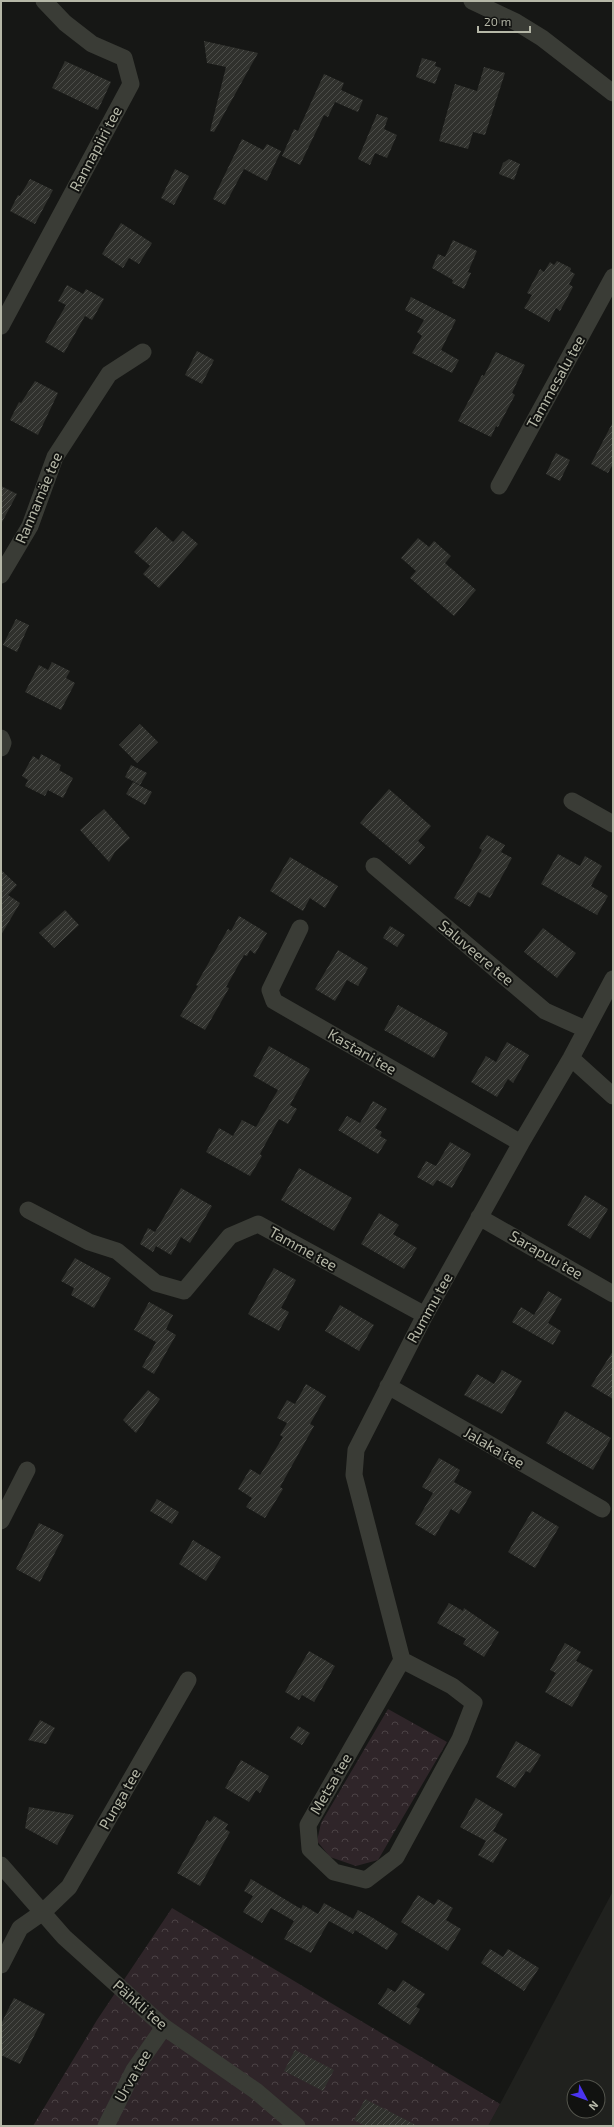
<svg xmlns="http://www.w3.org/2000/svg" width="614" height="2127" font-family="'Exo 2',sans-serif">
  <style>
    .built { fill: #20211e; fill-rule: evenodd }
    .forest { fill: url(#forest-crowns) }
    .building { fill: url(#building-hatch) }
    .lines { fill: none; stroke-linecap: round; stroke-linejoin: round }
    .minor { stroke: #3a3c36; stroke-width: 17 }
    .labels { text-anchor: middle; stroke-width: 4; stroke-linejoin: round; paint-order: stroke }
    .street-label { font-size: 15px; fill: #b5b7a7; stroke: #111210 }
  </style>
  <defs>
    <pattern id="forest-crowns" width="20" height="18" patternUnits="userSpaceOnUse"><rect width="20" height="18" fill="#2f2529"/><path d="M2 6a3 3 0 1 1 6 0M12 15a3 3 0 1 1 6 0" fill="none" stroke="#4b4245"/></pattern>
    <pattern id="building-hatch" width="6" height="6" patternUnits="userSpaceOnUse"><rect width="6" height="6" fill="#30312d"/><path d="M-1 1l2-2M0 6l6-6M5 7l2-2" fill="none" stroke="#4c4d49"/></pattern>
  </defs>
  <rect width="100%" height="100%" fill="#161715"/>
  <path class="built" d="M613 1891V2126H488L500 2104ZM574 2087H598V2111H574Z"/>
  <path class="forest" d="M388 1709 447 1742 378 1860 356 1866 330 1857 317 1841 321 1823Z
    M172 1908 500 2104 488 2126H33L97 2020Z"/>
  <path class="building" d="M204 41 258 53 214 132 210 131 226 67 207 63Z
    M422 58 436 62 435 66 441 68 435 84 416 77Z
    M65 61 111 82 98 110 52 88Z
    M484 67 505 73 485 135 473 132 468 149 439 141 455 84 477 91Z
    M324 74 344 83 341 90 363 100 358 112 335 102 328 117 324 115 300 165 282 156 294 129 298 131Z
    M377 114 388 118 384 129 397 135 387 158 375 153 370 165 358 159Z
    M242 139 263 150 267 144 281 151 267 181 244 169 225 205 213 199Z
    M509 159 520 164 514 180 499 174 503 163Z
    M175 169 189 176 174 205 161 198Z
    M30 179 53 190 35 224 10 211 18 195 20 196Z
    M121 223 152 243 139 264 129 258 123 268 102 254Z
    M453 240 477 251 468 272 471 273 464 289 452 283 453 280 432 268 438 254 445 257Z
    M557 261 571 268 570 271 575 274 569 284 573 287 560 311 556 308 549 322 524 308 532 295 527 293 540 269 544 272 550 262 554 265Z
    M67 285 83 294 86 289 104 299 92 320 85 316 64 353 45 342 66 305 58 301Z
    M411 297 456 320 441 350 459 360 452 373 412 353 422 336 417 332 424 320 405 310Z
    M197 351 214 360 202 384 185 375Z
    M496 352 525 365 512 393 515 395 498 427 496 426 491 437 458 421 482 375 484 376Z
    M35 381 58 393 38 435 10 420 19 402 21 403Z
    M613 422V464L608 473 591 464Z
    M556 453 570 460 560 481 546 474Z
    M1 486 17 494 1 524Z
    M156 527 173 542 183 531 198 544 159 588 143 574 150 566 134 552Z
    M418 538 429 547 434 541 451 556 445 563 476 590 454 616 410 578 416 571 401 558Z
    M16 619 29 625 17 652 3 645Z
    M52 662 70 671 66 678 75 683 61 710 25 692 39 665 48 670Z
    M140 724 158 742 137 763 119 745Z
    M41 754 61 765 59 770 73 778 63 798 48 790 45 796 25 786 28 780 22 776 33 756 39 760Z
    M131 765 147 773 140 785 125 777Z
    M133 782 152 792 145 805 126 794Z
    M389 789 431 826 418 841 425 847 410 865 360 823Z
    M104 809 130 838 115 852 109 862 80 830Z
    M487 835 505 845 501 852 512 858 490 898 478 892 470 907 454 898 482 850 479 848Z
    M558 854 580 866 585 856 602 866 591 886 608 896 597 915 541 884Z
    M290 857 338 886 325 908 310 898 303 911 270 891Z
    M1 870 17 885 8 895 20 903 1 935Z
    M65 910 79 925 54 948 39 933Z
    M239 916 267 933 255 954 250 950 247 956 244 955 226 987 229 988 205 1030 180 1016 198 986 196 985 228 929 231 931Z
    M390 926 405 935 397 947 383 938Z
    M543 928 576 953 557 978 524 952Z
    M338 950 368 968 358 986 347 980 335 1001 315 989Z
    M398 1005 448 1033 434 1058 384 1030Z
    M507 1042 529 1055 513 1083 508 1079 497 1097 471 1082 486 1056 496 1062Z
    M269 1046 310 1069 290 1105 297 1109 288 1124 279 1119 261 1152 260 1154 262 1156 250 1176 206 1152 219 1128 233 1136 242 1120 256 1127 278 1090 253 1076Z
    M373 1101 387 1109 375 1128 382 1132 380 1136 387 1140 378 1154 338 1130 347 1116 360 1123Z
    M450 1142 471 1154 452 1188 437 1180 433 1186 417 1177 426 1161 436 1166Z
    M299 1168 352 1198 334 1231 281 1200Z
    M181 1188 212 1206 190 1243 181 1237 171 1255 156 1246 153 1252 140 1244 148 1228 155 1232Z
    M585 1195 608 1209 590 1239 567 1225Z
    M379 1213 399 1225 393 1234 417 1248 404 1269 361 1244Z
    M75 1258 111 1278 94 1308 71 1295 74 1288 61 1281Z
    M274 1268 296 1280 281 1308 289 1312 279 1331 248 1314Z
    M548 1291 562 1299 548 1323 561 1331 553 1345 512 1322 521 1307 534 1315Z
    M149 1302 173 1315 166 1329 176 1335 154 1374 142 1367 156 1342 134 1330Z
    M340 1305 374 1325 359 1351 325 1331Z
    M613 1351V1399L591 1386Z
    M502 1370 522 1381 502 1414 464 1395 477 1374 494 1384Z
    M306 1384 326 1396 310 1424 314 1426 280 1487 283 1489 265 1518 246 1507 252 1498 238 1489 250 1469 260 1475 283 1437 280 1435 287 1423 277 1418 287 1400 295 1404Z
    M148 1390 160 1399 136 1433 123 1420Z
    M565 1411 611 1438 593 1470 546 1443Z
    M439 1458 460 1470 454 1482 472 1492 459 1514 451 1509 435 1536 415 1524 433 1493 422 1487Z
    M157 1499 179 1512 172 1524 150 1511Z
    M532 1511 559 1527 535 1568 508 1552Z
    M39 1523 64 1535 40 1582 16 1569Z
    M193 1540 221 1557 206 1581 179 1564Z
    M449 1603 463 1611 464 1608 499 1632 484 1657 463 1644 466 1639 437 1623Z
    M565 1643 581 1652 576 1661 593 1670 572 1707 545 1692 556 1673 550 1670Z
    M309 1651 335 1666 314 1702 302 1695 299 1700 285 1692Z
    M40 1720 55 1728 46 1744 28 1740Z
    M298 1726 310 1733 302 1745 290 1738Z
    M516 1741 541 1755 530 1773 526 1771 515 1788 496 1777Z
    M241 1760 269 1776 260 1793 256 1790 249 1802 225 1788Z
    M476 1798 503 1814 493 1831 507 1839 493 1863 478 1855 486 1841 460 1827Z
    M29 1807 74 1815 57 1845 25 1828Z
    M214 1816 228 1824 225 1829 230 1832 200 1886 177 1873 207 1820 210 1822Z
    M251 1879 301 1909 303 1905 318 1914 324 1903 353 1919 358 1910 373 1918 398 1934 387 1950 355 1930 353 1934 329 1921 311 1953 284 1939 294 1921 271 1908 262 1923 243 1912 253 1896 244 1891Z
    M418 1895 434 1905 438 1899 453 1908 446 1920 461 1929 448 1951 401 1922Z
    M490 1949 503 1957 508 1949 539 1968 524 1991 481 1963Z
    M403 1980 425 1994 416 2007 420 2009 410 2025 378 2004 388 1988 395 1992Z
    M14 1998 45 2014 20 2064 1 2055V2024Z
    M295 2050 334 2070 323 2091 284 2071Z
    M365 2099 418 2126H365L354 2120Z"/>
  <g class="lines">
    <path class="minor" d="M472 1 516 22 542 38 613 93
      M1 326 131 84 124 58 92 44 65 23 44 1
      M499 486 613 277
      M1 575 30 526 55 457 109 374 143 352
      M1 738 3 743 1 748
      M572 801 613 824
      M374 866 545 1011 585 1029
      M300 928 270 990 274 1001 521 1143
      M571 1058 613 1096
      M28 1210 89 1242 117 1251 156 1283 184 1291 230 1236 258 1224 425 1315
      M479 1217 613 1294
      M388 1386 602 1509
      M1 1521 27 1470
      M402 1660 354 1475 356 1450 425 1315 521 1143 571 1058 613 979
      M402 1660 452 1686 474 1703 460 1739 396 1857 366 1880 334 1872 310 1849 308 1825Z
      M1 1865 64 1937 164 2027 256 2091 297 2126
      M1 1965 20 1928 43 1912 69 1887 188 1680
      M106 2126 134 2070 164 2027"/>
  </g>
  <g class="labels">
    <g class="street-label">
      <text transform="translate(96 149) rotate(-62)" y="5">Rannapiiri tee</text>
      <text transform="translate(556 382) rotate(-61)" y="5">Tammesalu tee</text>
      <text transform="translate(39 498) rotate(-67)" y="5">Rannamäe tee</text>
      <text transform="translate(476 953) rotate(40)" y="5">Saluveere tee</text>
      <text transform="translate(362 1052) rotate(30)" y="5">Kastani tee</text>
      <text transform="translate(303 1249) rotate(29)" y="5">Tamme tee</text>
      <text transform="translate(546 1255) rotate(30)" y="5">Sarapuu tee</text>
      <text transform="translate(430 1308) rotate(-61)" y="5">Rummu tee</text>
      <text transform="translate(494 1448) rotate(30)" y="5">Jalaka tee</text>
      <text transform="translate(331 1784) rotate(-60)" y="5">Metsa tee</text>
      <text transform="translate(120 1799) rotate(-60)" y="5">Punga tee</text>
      <text transform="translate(140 2005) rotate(41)" y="5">Pähkli tee</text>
      <text transform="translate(133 2076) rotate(-60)" y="5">Urva tee</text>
    </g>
  </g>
  <rect width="614" height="2127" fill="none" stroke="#b5b7a7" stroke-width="4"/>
  <g transform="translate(586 2099) rotate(131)"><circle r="19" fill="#111210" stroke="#53544c"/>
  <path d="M0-3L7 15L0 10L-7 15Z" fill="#4b34f1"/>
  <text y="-6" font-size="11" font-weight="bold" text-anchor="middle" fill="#b5b7a7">N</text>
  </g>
  <path d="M478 26v6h52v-6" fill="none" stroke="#b5b7a7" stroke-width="2"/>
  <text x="484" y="26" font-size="12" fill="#b5b7a7" stroke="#111210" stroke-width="3" paint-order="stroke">20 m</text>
</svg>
